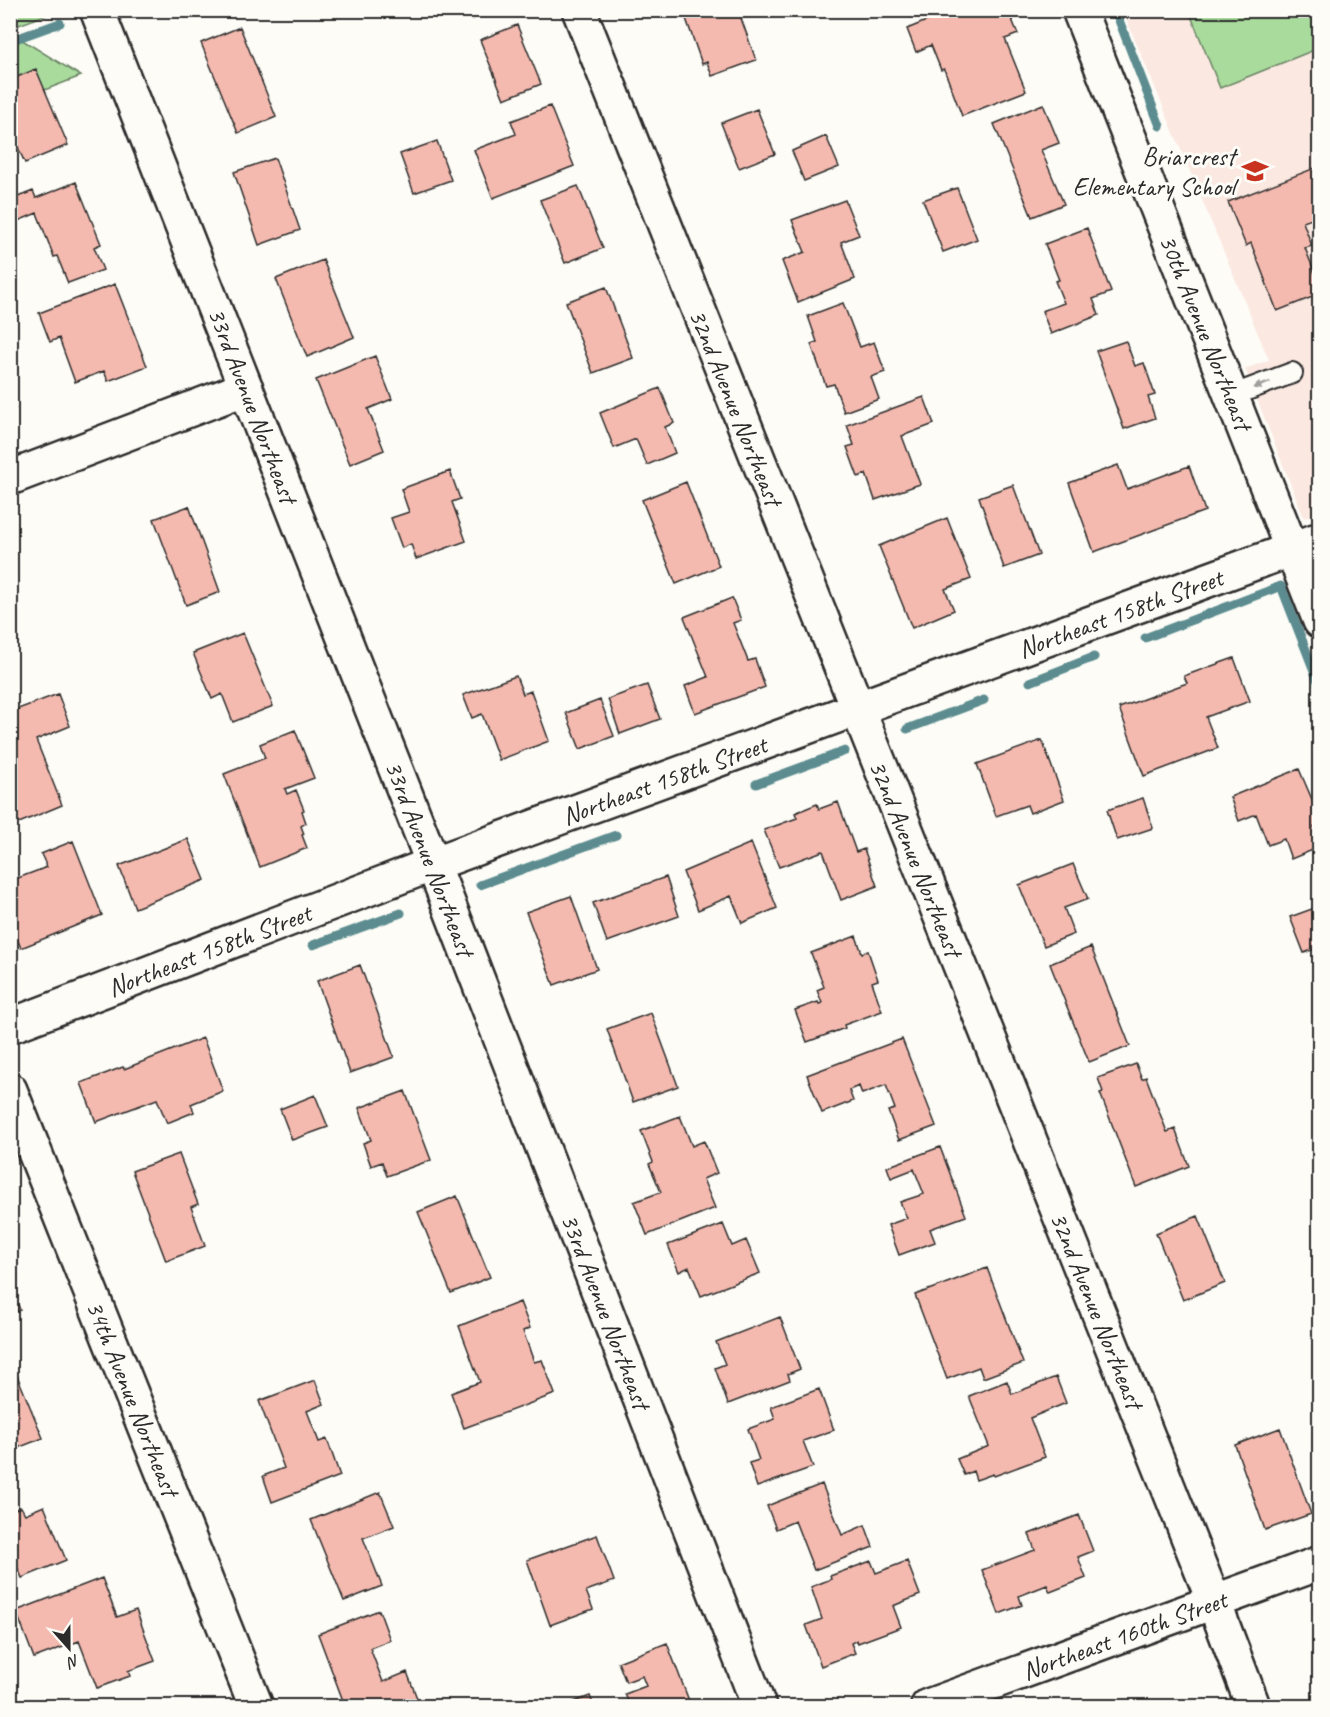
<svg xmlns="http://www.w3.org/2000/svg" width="1330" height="1717" font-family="Caveat,sans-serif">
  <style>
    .built { fill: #fbe8e1 }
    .green { fill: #a9db9d; stroke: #6a8364; stroke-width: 1.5 }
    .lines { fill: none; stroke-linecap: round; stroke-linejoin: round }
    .stream { stroke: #5b8c8f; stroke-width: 9 }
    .building { fill: #f5baaf; stroke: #2b2b2b; stroke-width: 1.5 }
    .lane-casing { stroke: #2b2b2b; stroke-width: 24 }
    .street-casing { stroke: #2b2b2b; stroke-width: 38 }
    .lane { stroke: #fdfcf7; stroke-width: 20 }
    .street { stroke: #fdfcf7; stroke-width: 33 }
    .oneway { fill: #9e9e9b }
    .labels { text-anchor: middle; stroke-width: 6; stroke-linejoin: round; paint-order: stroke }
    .poi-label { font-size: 26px; fill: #2b2b2b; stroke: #fdfcf7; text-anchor: end }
    .street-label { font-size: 26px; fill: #2b2b2b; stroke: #fdfcf7 }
  </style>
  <rect width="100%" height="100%" fill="#fdfcf7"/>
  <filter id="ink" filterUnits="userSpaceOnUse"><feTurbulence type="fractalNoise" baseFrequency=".0167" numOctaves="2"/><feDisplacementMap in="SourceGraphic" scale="12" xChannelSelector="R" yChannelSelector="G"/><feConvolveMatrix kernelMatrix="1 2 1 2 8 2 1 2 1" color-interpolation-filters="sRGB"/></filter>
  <g filter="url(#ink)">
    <path class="built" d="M1123 11H1319L1320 512 1304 518 1245 369 1269 360Z"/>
    <path class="green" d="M11 10H56V11L11 28Z
      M1189 11H1319V48L1220 88Z
      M11 33 81 76 11 103Z"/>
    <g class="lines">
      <path class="stream" d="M1115 10 1160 126
        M10 41 60 23
        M1145 638 1281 586 1320 686
        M1030 682 1094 657
        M907 729 984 700
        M756 784 845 751
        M480 885 616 835
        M313 945 401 913"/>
    </g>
    <path class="building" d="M470 10H495L473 19Z
      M683 10H738L756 60 712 76 707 62 702 64Z
      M953 10H1008L1018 34 1005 39 1026 91 962 116 944 69 941 70 931 45 916 52 907 29Z
      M517 25 541 84 504 99 480 40Z
      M240 27 276 117 238 133 201 43Z
      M36 69 68 145 25 163 10 130V80Z
      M1043 104 1059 143 1041 150 1064 204 1032 217 994 124Z
      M550 106 574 166 493 198 474 150 516 134 511 121Z
      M757 109 775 154 739 168 721 123Z
      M826 136 839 167 804 181 792 151Z
      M437 141 451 180 414 193 400 154Z
      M275 158 300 230 259 245 234 172Z
      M1320 166V216L1303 222 1312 246 1305 248 1320 286V294L1277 311 1251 243 1246 246 1228 202Z
      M76 182 101 244 94 247 103 270 68 283 57 256 54 257 37 213 18 221 10 200 33 191 36 198Z
      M578 186 603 248 565 263 540 200Z
      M957 188 977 239 943 252 923 200Z
      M845 200 859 235 841 242 855 279 798 302 782 261 805 252 792 220Z
      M1087 228 1111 292 1093 299 1099 315 1051 334 1042 311 1064 303 1055 281 1059 280 1045 244Z
      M323 260 354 337 307 357 276 279Z
      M115 284 147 366 108 381 104 371 75 382 59 338 50 342 39 313Z
      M606 287 633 358 593 373 566 302Z
      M843 303 860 347 874 342 885 372 871 377 879 399 844 412 834 384 826 386 811 344 817 342 808 316Z
      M1126 341 1135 366 1144 363 1155 395 1148 397 1155 418 1124 429 1096 351Z
      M375 356 392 399 368 409 384 450 350 464 316 380Z
      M660 388 674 423 665 427 675 453 647 465 636 439 614 448 600 413Z
      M10 396 15 409 10 411Z
      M924 397 934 424 902 436 920 484 875 500 866 474 858 477 847 447 854 445 847 425Z
      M1118 465 1127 489 1189 466 1205 511 1094 552 1069 483Z
      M450 471 460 499 452 502 466 541 416 559 411 544 402 548 391 518 409 512 401 489Z
      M686 482 719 566 676 584 642 500Z
      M1013 485 1039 555 1004 568 979 497Z
      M189 506 220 592 186 605 154 519Z
      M947 518 971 579 945 589 954 610 912 628 879 546Z
      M732 598 741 620 733 623 748 661 755 659 765 687 695 713 685 686 708 677 684 617Z
      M243 633 273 706 233 722 222 694 212 699 193 653Z
      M1234 658 1250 701 1206 717 1218 748 1144 776 1119 708 1187 683 1184 676Z
      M516 676 523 694 531 691 549 741 499 760 482 714 472 718 463 695Z
      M647 685 660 719 620 734 608 699Z
      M58 694 70 726 36 740 62 805 19 823 10 802V712Z
      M600 700 614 736 580 749 566 713Z
      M295 730 314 778 285 789 287 794 296 790 304 810 302 811 306 823 301 826 304 834 302 835 307 848 260 867 224 774 265 758 260 744Z
      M1042 740 1064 800 1030 813 1027 805 996 816 977 764Z
      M1299 769 1320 818V825L1314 827 1320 841V847L1291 859 1284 839 1268 845 1256 814 1239 821 1230 797Z
      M1143 798 1153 828 1117 840 1107 810Z
      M838 802 856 852 864 849 877 886 841 900 823 851 779 867 764 830 797 818 795 813 817 804 819 809Z
      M188 839 205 880 135 908 119 866Z
      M73 841 102 915 21 948 10 922V881L47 867 41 854Z
      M751 843 777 908 742 923 731 896 698 910 683 872Z
      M1073 864 1088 899 1064 908 1074 934 1044 946 1019 885Z
      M666 877 679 916 607 942 593 903Z
      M571 896 597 969 554 985 526 912Z
      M1320 906V947L1304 953 1290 917Z
      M856 936 862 953 868 951 878 980 872 982 882 1011 844 1025 845 1028 807 1042 795 1010 818 1002 819 1004 822 1003 817 990 824 987 811 953Z
      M1091 947 1130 1046 1089 1062 1050 964Z
      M360 965 394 1057 350 1073 317 981Z
      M651 1013 678 1086 633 1102 607 1029Z
      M203 1038 223 1091 191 1104 194 1112 167 1123 157 1099 96 1122 81 1083 123 1067 124 1069Z
      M902 1039 936 1126 899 1140 888 1111 895 1109 886 1085 862 1094 859 1086 849 1090 853 1101 822 1113 807 1075Z
      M1136 1064 1142 1079 1146 1077 1167 1132 1175 1129 1189 1166 1136 1187 1100 1093 1103 1092 1098 1078Z
      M405 1091 431 1160 387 1176 382 1162 371 1166 363 1143 371 1140 359 1108Z
      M315 1095 328 1127 292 1140 280 1109Z
      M680 1116 692 1146 704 1141 717 1173 703 1179 715 1208 647 1235 634 1202 661 1192 649 1164 653 1162 641 1131Z
      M940 1147 966 1216 930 1229 935 1242 899 1255 888 1225 907 1218 900 1202 924 1194 914 1169 891 1178 887 1167Z
      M179 1154 198 1204 191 1207 205 1246 166 1261 132 1171Z
      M457 1196 490 1277 451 1293 418 1212Z
      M1198 1216 1225 1283 1183 1300 1156 1233Z
      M723 1224 732 1246 746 1240 760 1273 701 1296 689 1267 679 1272 668 1245Z
      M987 1268 1023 1363 983 1378 979 1367 947 1379 915 1295Z
      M10 1283 20 1310 10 1314Z
      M520 1302 530 1328 523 1331 534 1362 542 1360 555 1394 464 1428 451 1393 480 1382 459 1326Z
      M780 1317 800 1369 788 1374 790 1380 728 1404 715 1368 725 1364 716 1342Z
      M16 1373 43 1438 10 1451V1375Z
      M1056 1377 1066 1403 1030 1418 1045 1457 994 1476 993 1474 976 1480 973 1471 964 1475 957 1459 989 1446 969 1396 1007 1381 1012 1394Z
      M315 1380 324 1404 307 1411 319 1442 327 1439 340 1476 272 1502 263 1476 284 1468 259 1401Z
      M819 1389 834 1430 803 1441 813 1467 757 1487 749 1463 759 1460 748 1429 775 1419 771 1407Z
      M1280 1428 1311 1514 1265 1530 1235 1445Z
      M822 1484 842 1535 865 1525 873 1547 814 1570 795 1521 776 1529 767 1506Z
      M380 1492 394 1526 363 1538 382 1586 344 1601 311 1520Z
      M44 1506 66 1560 22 1578 10 1549V1511L21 1507 25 1514Z
      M1079 1515 1093 1551 1078 1557 1086 1578 1050 1592 1047 1585 1019 1596 1022 1605 999 1614 982 1570 1035 1550 1029 1534Z
      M597 1535 614 1581 586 1591 593 1609 550 1625 527 1560Z
      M871 1561 876 1573 907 1561 920 1595 893 1606 901 1627 858 1643 857 1640 851 1643 855 1653 821 1666 806 1625 822 1619 811 1587 831 1579 830 1576Z
      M102 1578 117 1617 136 1610 155 1661 128 1671 130 1676 97 1688 79 1641 34 1658 16 1611Z
      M379 1610 390 1640 370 1648 383 1682 407 1672 420 1706H345L318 1634Z
      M1320 1631V1648L1314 1633Z
      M667 1643 691 1706H630L625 1694 646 1686 642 1676 626 1682 618 1662Z
      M590 1696 594 1706H563Z"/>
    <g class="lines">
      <g class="lane-casing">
        <path id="lane" d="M1231 396 1292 373"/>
      </g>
      <g class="street-casing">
        <path id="street" d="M97 10 433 864 759 1706
          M579 10 1214 1602 1253 1706
          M1079 10 1320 621
          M10 478 246 388
          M10 1026 433 864 1320 539
          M10 1090 256 1706
          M928 1706 1320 1563"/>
      </g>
      <use href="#lane" class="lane"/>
      <use href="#street" class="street"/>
    </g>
    <defs><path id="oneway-solid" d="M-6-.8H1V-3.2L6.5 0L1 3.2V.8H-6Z" transform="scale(1.5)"/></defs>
    <use class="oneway" href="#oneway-solid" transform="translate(1262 385) rotate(159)"/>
  </g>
  <defs>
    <g id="school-bare" transform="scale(2.07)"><path d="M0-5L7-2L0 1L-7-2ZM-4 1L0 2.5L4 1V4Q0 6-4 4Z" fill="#c8321e" stroke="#fdfcf7" stroke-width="2.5" paint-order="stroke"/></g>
  </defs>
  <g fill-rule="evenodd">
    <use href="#school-bare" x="1255" y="171"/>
  </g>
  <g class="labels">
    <g class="poi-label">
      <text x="1235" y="165">Briarcrest<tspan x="1235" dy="30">Elementary School</tspan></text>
    </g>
    <g class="street-label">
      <text transform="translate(1206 332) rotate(68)" y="9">30th Avenue Northeast</text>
      <text transform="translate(253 405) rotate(69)" y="9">33rd Avenue Northeast</text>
      <text transform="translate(736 407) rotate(68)" y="9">32nd Avenue Northeast</text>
      <text transform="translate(1120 613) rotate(-20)" y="9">Northeast 158th Street</text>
      <text transform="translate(664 780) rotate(-20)" y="9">Northeast 158th Street</text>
      <text transform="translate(430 858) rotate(69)" y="9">33rd Avenue Northeast</text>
      <text transform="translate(916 858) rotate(68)" y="9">32nd Avenue Northeast</text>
      <text transform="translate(209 950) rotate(-21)" y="9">Northeast 158th Street</text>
      <text transform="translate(1097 1310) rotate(68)" y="9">32nd Avenue Northeast</text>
      <text transform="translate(606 1311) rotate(69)" y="9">33rd Avenue Northeast</text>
      <text transform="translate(133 1398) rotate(68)" y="9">34th Avenue Northeast</text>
      <text transform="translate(1124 1635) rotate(-20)" y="9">Northeast 160th Street</text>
    </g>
  </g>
  <rect width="1330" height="1717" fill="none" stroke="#fdfcf7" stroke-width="36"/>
  <rect x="18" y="18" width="1294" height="1681" fill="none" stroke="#2b2b2b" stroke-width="2" filter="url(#ink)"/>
  <g transform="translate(69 1648) rotate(159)" stroke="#fdfcf7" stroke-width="4.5" paint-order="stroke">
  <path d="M0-4.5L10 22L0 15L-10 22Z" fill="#2b2b2b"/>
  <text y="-9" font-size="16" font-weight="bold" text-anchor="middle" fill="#2b2b2b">N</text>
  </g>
</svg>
